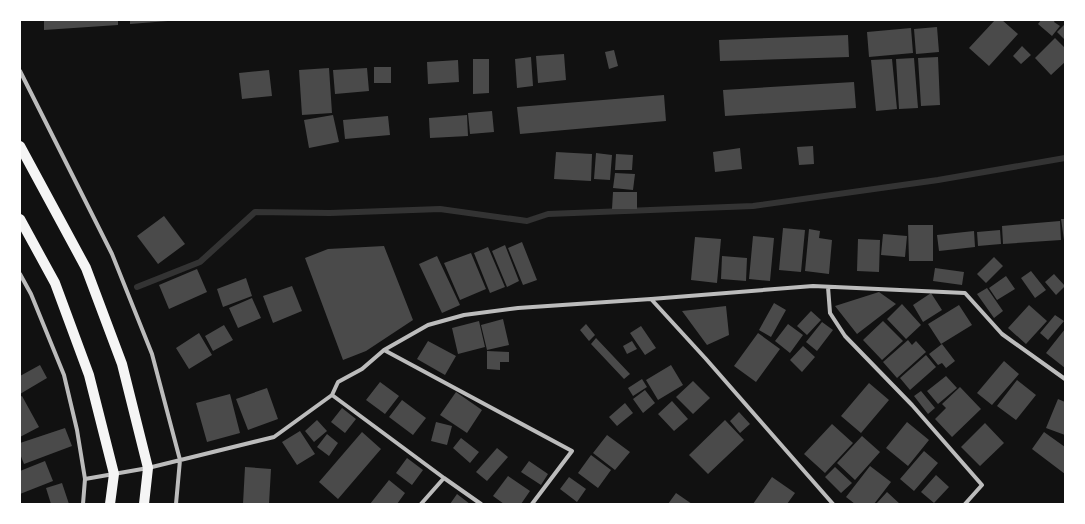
<svg xmlns="http://www.w3.org/2000/svg" width="1085" height="524" font-family="Commissioner,sans-serif">
  <style>
    .lines { fill: none; stroke-linecap: round; stroke-linejoin: round }
    .stream { stroke: #333; stroke-width: 6 }
    .building { fill: #4a4a4a }
    .minor { stroke: #bcbcbc; stroke-width: 4 }
    .primary { stroke: #f5f5f5; stroke-width: 10 }
  </style>
  <rect width="100%" height="100%" fill="#111"/>
  <g class="lines">
    <path class="stream" d="M137 287 200 262 255 212 330 213 440 209 527 221 548 214 753 206 938 180 1065 158"/>
  </g>
  <path class="building" d="M44 20H118V25L44 30Z
    M130 20H168V21L130 24Z
    M995 20H1002L1018 34 989 66 969 48Z
    M1041 20H1055L1054 22 1060 26 1052 36 1038 24Z
    M1065 24V40L1057 32Z
    M937 27 939 52 916 54 914 29Z
    M911 28 913 53 869 57 867 32Z
    M848 35 849 57 720 61 719 40Z
    M1055 38 1065 48V62L1051 75 1035 58Z
    M1022 46 1031 55 1021 64 1013 56Z
    M614 50 618 66 609 69 605 52Z
    M564 54 566 80 538 83 536 56Z
    M531 57 533 86 517 88 515 59Z
    M938 57 940 105 921 106 918 58Z
    M914 58 918 108 899 109 896 59Z
    M473 59H489V93L473 94Z
    M892 59 897 109 876 111 871 60Z
    M458 60 459 82 428 84 427 62Z
    M374 67H391V83H374Z
    M329 68 332 113 302 115 299 70Z
    M367 68 369 91 335 94 333 70Z
    M269 70 272 96 242 99 239 73Z
    M854 82 856 108 725 116 723 90Z
    M664 95 666 121 520 134 517 107Z
    M492 111 494 132 470 134 468 113Z
    M333 115 339 142 309 148 304 120Z
    M467 115 468 136 430 138 429 118Z
    M388 116 390 135 345 139 343 120Z
    M813 146 814 164 799 165 797 147Z
    M740 148 742 169 715 172 713 152Z
    M556 152 592 154 591 181 554 179Z
    M596 153 612 155 610 180 594 179Z
    M616 154 633 155 632 170H615Z
    M615 173 635 174 633 190 613 188Z
    M613 192H637V209H612Z
    M164 216 185 244 158 264 137 236Z
    M1061 219H1065V240H1064Z
    M1060 221 1061 240 1003 244 1002 226Z
    M908 225H933V261H909Z
    M783 228 805 230 801 272 779 270Z
    M809 229 820 231 819 238 832 240 829 274 805 271Z
    M1000 230 1001 244 978 246 977 232Z
    M974 231 975 247 939 251 937 235Z
    M883 234 907 236 905 257 881 255Z
    M753 236 774 238 770 281 749 279Z
    M695 237 721 239 717 283 691 280Z
    M858 239 880 240 879 272 857 271Z
    M522 242 537 280 523 285 508 248Z
    M505 245 519 281 507 287 492 251Z
    M384 246 413 320 366 351 343 360 305 258 328 249Z
    M488 247 505 287 490 293 474 253Z
    M471 253 486 289 460 300 444 263Z
    M437 256 460 305 442 313 419 264Z
    M722 256 747 258 746 281 721 279Z
    M994 257 1003 266 986 283 977 274Z
    M935 268 964 272 962 285 933 281Z
    M197 269 207 292 169 309 159 285Z
    M1031 271 1046 290 1035 298 1021 278Z
    M1054 274 1065 286 1056 295 1045 282Z
    M1006 276 1015 289 997 300 989 288Z
    M246 278 252 296 223 307 217 289Z
    M292 286 302 311 273 323 263 296Z
    M987 288 1003 311 994 318 977 294Z
    M879 292 896 304 857 334 835 306Z
    M931 293 942 310 923 322 913 305Z
    M252 298 261 318 238 328 229 308Z
    M774 303 786 310 771 337 759 330Z
    M902 304 921 325 906 339 887 319Z
    M959 305 972 325 941 344 928 324Z
    M1029 305 1047 321 1026 344 1008 328Z
    M726 306 729 335 707 345 682 311Z
    M811 311 821 320 807 335 797 326Z
    M1055 315 1064 321 1048 340 1040 333Z
    M503 319 509 345 487 350 481 325Z
    M479 321 485 347 458 354 452 328Z
    M883 321 903 341 882 360 863 340Z
    M822 322 833 330 817 351 806 342Z
    M586 324 595 335 589 341 580 330Z
    M788 324 803 335 790 353 775 341Z
    M224 325 233 340 213 351 205 336Z
    M641 326 656 348 645 355 630 333Z
    M1065 329V368L1046 353Z
    M199 333 212 355 189 369 176 348Z
    M758 333 780 349 756 382 734 366Z
    M596 338 630 374 624 379 591 344Z
    M908 340 912 345 916 341 926 352 897 378 883 362Z
    M428 341 456 356 445 375 417 359Z
    M632 341 637 349 627 354 623 346Z
    M942 344 955 361 946 368 942 363 938 365 929 354Z
    M803 346 815 357 802 372 790 360Z
    M487 351 509 352V362H500V370L487 369Z
    M926 355 936 367 910 390 900 378Z
    M1004 361 1019 374 992 405 977 393Z
    M40 365 47 378 20 394V376Z
    M671 365 683 385 658 400 646 380Z
    M946 376 957 388 938 404 927 391Z
    M642 379 647 387 633 396 628 388Z
    M1017 380 1036 395 1016 420 997 406Z
    M693 381 710 398 693 414 676 397Z
    M380 382 399 396 385 414 366 400Z
    M869 383 889 400 861 433 841 416Z
    M960 387 981 409 952 437 935 419 946 408 942 404Z
    M267 388 278 419 248 430 236 399Z
    M645 390 655 403 643 413 633 399Z
    M921 391 935 408 928 414 914 396Z
    M456 392 482 410 467 433 440 415Z
    M230 394 240 433 207 442 196 403Z
    M22 396 39 427 20 437V397Z
    M1058 399 1065 402V435L1046 428Z
    M402 400 426 418 413 435 389 417Z
    M672 401 688 419 674 431 658 414Z
    M625 403 633 413 617 426 609 417Z
    M342 408 356 419 345 433 331 422Z
    M739 412 750 424 740 433 730 421Z
    M317 420 327 431 314 442 305 431Z
    M725 420 744 440 708 474 689 455Z
    M436 422 452 426 447 445 431 441Z
    M907 422 929 440 908 466 886 448Z
    M985 423 1004 443 980 466 961 447Z
    M832 424 853 443 825 473 804 454Z
    M65 428 72 446 24 464 20 454V443Z
    M300 431 315 454 297 465 282 442Z
    M362 432 381 449 338 499 319 482Z
    M1044 432 1065 447V474L1032 449Z
    M327 434 338 443 329 456 317 447Z
    M607 435 630 452 615 470 593 453Z
    M862 436 880 452 855 480 837 463Z
    M461 438 479 452 470 463 453 448Z
    M497 448 508 457 487 481 476 472Z
    M924 451 938 463 914 491 900 479Z
    M591 455 611 470 598 488 578 473Z
    M407 458 423 470 412 485 396 473Z
    M45 461 53 481 20 494V471Z
    M529 461 548 474 541 485 521 472Z
    M870 466 891 482 874 504H855L846 497Z
    M245 467 271 469 269 504H243Z
    M835 467 852 483 841 493 825 477Z
    M936 475 949 487 934 503 921 492Z
    M508 476 530 491 521 504H504L493 496Z
    M569 477 586 489 577 502 560 489Z
    M772 477 795 493 787 504H753Z
    M389 480 405 493 397 504H370Z
    M62 483 69 504H51L46 488Z
    M887 492 900 504H876Z
    M676 493 692 504H668Z
    M457 494 470 504H450Z"/>
  <g class="lines">
    <path class="minor" d="M20 71 112 254 152 354 180 460 176 504
      M20 274 31 294 64 375 77 430 85 479 83 504
      M828 287 830 313 845 336 912 405 982 485 965 504
      M651 299 706 359 833 504
      M384 350 572 451 532 504
      M332 395 444 478 481 504
      M85 479 148 468 274 437 332 395 338 382 362 369 384 350 428 325 464 315 518 308 651 299 813 286 965 293 1002 334 1065 379
      M421 504 444 478"/>
    <path class="primary" d="M20 146 86 268 122 364 148 468 144 504
      M20 219 55 283 89 375 114 474 110 504"/>
  </g>
  <rect width="1085" height="524" fill="none" stroke="#ffffff" stroke-width="42"/>
</svg>
